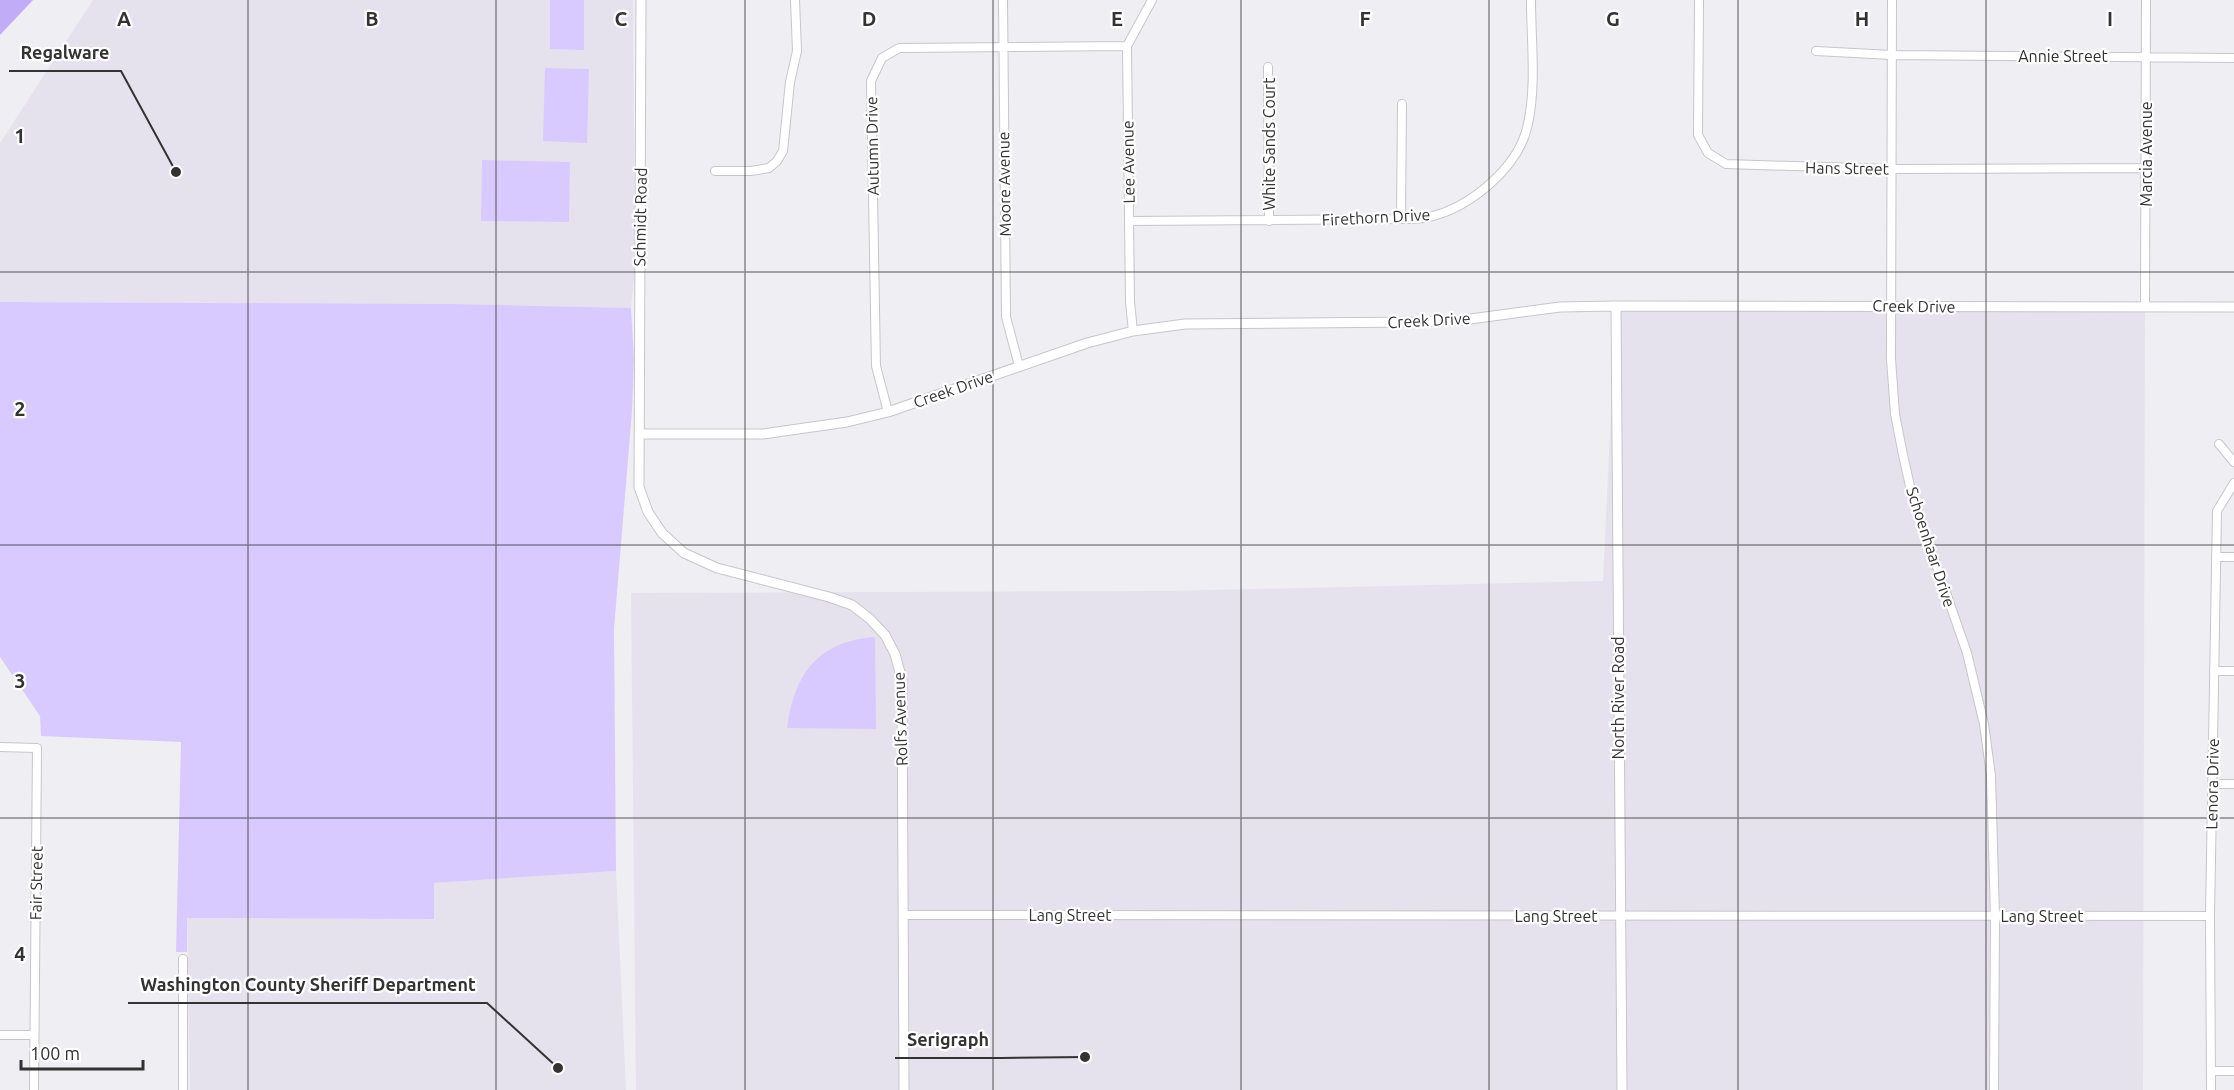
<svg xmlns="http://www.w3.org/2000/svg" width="2234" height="1090" font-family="Ubuntu,sans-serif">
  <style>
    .built { fill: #e5e2ed }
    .green { fill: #d8caff }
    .water { fill: #c1acf8 }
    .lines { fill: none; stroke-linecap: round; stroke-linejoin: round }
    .minor-casing { stroke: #c7c6ca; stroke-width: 10 }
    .tertiary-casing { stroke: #c7c6ca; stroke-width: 11 }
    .minor { stroke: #fff; stroke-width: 8 }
    .tertiary { stroke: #fff; stroke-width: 9 }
    .grid { fill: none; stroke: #333334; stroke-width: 1.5; stroke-opacity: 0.55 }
    .labels { text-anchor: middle; stroke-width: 4.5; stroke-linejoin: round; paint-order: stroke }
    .street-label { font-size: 16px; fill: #333334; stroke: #fff }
    .grid-label { font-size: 20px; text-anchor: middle; font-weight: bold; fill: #333334; stroke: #fff; stroke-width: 4.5; stroke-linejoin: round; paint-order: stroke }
    .leader { fill: none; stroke: #333334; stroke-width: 2 }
    .callout-dot { fill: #333334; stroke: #fff; stroke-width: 2 }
    .callout-label { font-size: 18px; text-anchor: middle; font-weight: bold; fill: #333334; stroke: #fff; stroke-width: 4.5; stroke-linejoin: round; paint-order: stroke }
  </style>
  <rect width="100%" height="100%" fill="#efeef2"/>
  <path class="built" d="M93 0H633L635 267 631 308 454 304 0 302V143Z
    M1616 306 2145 307 2143 1090H636L631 593 1168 591 1603 581Z
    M616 871 626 1090H190L187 918 433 919 434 883Z"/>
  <path class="green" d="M550 0H584V50L550 49Z
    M545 68 589 69 587 143 543 141Z
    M482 160 570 162 569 222 481 221Z
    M0 302 454 304 631 308 634 358 632 411 614 629 616 871 434 883V919L187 918V952H176L181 742 41 736 40 716 0 657Z
    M875 637 876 729 787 728C794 674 818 641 875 637Z"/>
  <path class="water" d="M0 0H33L0 35Z"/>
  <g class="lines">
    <g class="minor-casing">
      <path id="minor" d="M1003 0 1006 317 1019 366
        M1699 0 1698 135 1708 153 1726 164 1891 169 2146 168
        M1892 0 1891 359 1895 414 1903 455 1912 495 1967 653 1984 724 1991 776 1995 916 1994 1090
        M1816 51 1892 55 2234 58
        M1268 67 1269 221
        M715 171H751L769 168 777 161 783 151 790 82 797 51 795 0
        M1401 219 1402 104
        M1129 221 1401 219C1410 219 1420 219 1429 217 1469 208 1517 169 1527 128 1537 88 1531 41 1531 0
        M2145 307 2146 0
        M1133 331 1130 302 1127 46 1152 0
        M888 412 876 366 871 81 882 58 899 48 1127 46
        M2219 444 2234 462
        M2216 557H2234
        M2214 671H2234
        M0 747 37 748 34 1090
        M2212 784H2234
        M903 915 2210 916
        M183 959V1090
        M0 1035H34
        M2211 1071H2234
        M2211 1090 2210 916 2217 511 2234 483"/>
    </g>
    <g class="tertiary-casing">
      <path id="tertiary" d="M641 0 639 487 648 512 662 533 684 553 717 568 829 597 852 605 870 619 885 635 895 654 902 680 904 1090
        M1616 306 1622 1090
        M640 434H763L847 422 888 412 1087 343 1133 331 1185 324 1416 322 1463 320 1560 307 1616 306 2234 307"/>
    </g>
    <use href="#minor" class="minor"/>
    <use href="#tertiary" class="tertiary"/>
  </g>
  <path class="grid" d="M248 0V1090M496 0V1090M745 0V1090M993 0V1090M1241 0V1090M1489 0V1090M1738 0V1090M1986 0V1090M0 272H2234M0 545H2234M0 818H2234"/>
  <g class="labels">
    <g class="street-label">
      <text x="2063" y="62">Annie Street</text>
      <text transform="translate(1269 144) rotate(-90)" y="6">White Sands Court</text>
      <text transform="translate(872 146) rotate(-91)" y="6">Autumn Drive</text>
      <text transform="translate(2146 154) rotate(-90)" y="6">Marcia Avenue</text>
      <text transform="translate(1128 162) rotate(-91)" y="6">Lee Avenue</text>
      <text transform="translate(1847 168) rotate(1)" y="6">Hans Street</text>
      <text transform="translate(1004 184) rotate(-91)" y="6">Moore Avenue</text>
      <text transform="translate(640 217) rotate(-89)" y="6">Schmidt Road</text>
      <text transform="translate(1376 217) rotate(-3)" y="6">Firethorn Drive</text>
      <text transform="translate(1914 306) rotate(1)" y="6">Creek Drive</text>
      <text transform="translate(1429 320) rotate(-3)" y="6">Creek Drive</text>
      <text transform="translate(953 389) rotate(-19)" y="6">Creek Drive</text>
      <text transform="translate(1931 547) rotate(72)" y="6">Schoenhaar Drive</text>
      <text transform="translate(1618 698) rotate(-90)" y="6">North River Road</text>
      <text transform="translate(900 719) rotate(-92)" y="6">Rolfs Avenue</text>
      <text transform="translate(2212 784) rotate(-89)" y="6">Lenora Drive</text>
      <text transform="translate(36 883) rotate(-89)" y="6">Fair Street</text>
      <text x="1070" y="921">Lang Street</text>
      <text x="1556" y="922">Lang Street</text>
      <text x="2042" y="922">Lang Street</text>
    </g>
  </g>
  <g class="grid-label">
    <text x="124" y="26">A</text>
    <text x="372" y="26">B</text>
    <text x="621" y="26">C</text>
    <text x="869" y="26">D</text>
    <text x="1117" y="26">E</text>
    <text x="1365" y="26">F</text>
    <text x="1613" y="26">G</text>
    <text x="1862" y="26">H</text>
    <text x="2110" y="26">I</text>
    <text x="20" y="143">1</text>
    <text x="20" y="416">2</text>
    <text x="20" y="688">3</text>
    <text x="20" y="961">4</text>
  </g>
  <path class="leader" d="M176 172L121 71H9M558 1068L487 1003H128M1085 1057L1001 1058H895"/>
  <g class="callout-dot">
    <circle cx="176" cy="172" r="6"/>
    <circle cx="558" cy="1068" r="6"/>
    <circle cx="1085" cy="1057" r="6"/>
  </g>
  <g class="callout-label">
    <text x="65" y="59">Regalware</text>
    <text x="308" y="991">Washington County Sheriff Department</text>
    <text x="948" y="1046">Serigraph</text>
  </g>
  <path d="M21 1060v9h122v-9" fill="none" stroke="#333334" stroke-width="3"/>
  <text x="30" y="1060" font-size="18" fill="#333334" stroke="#ffffff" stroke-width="4.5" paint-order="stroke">100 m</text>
</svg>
